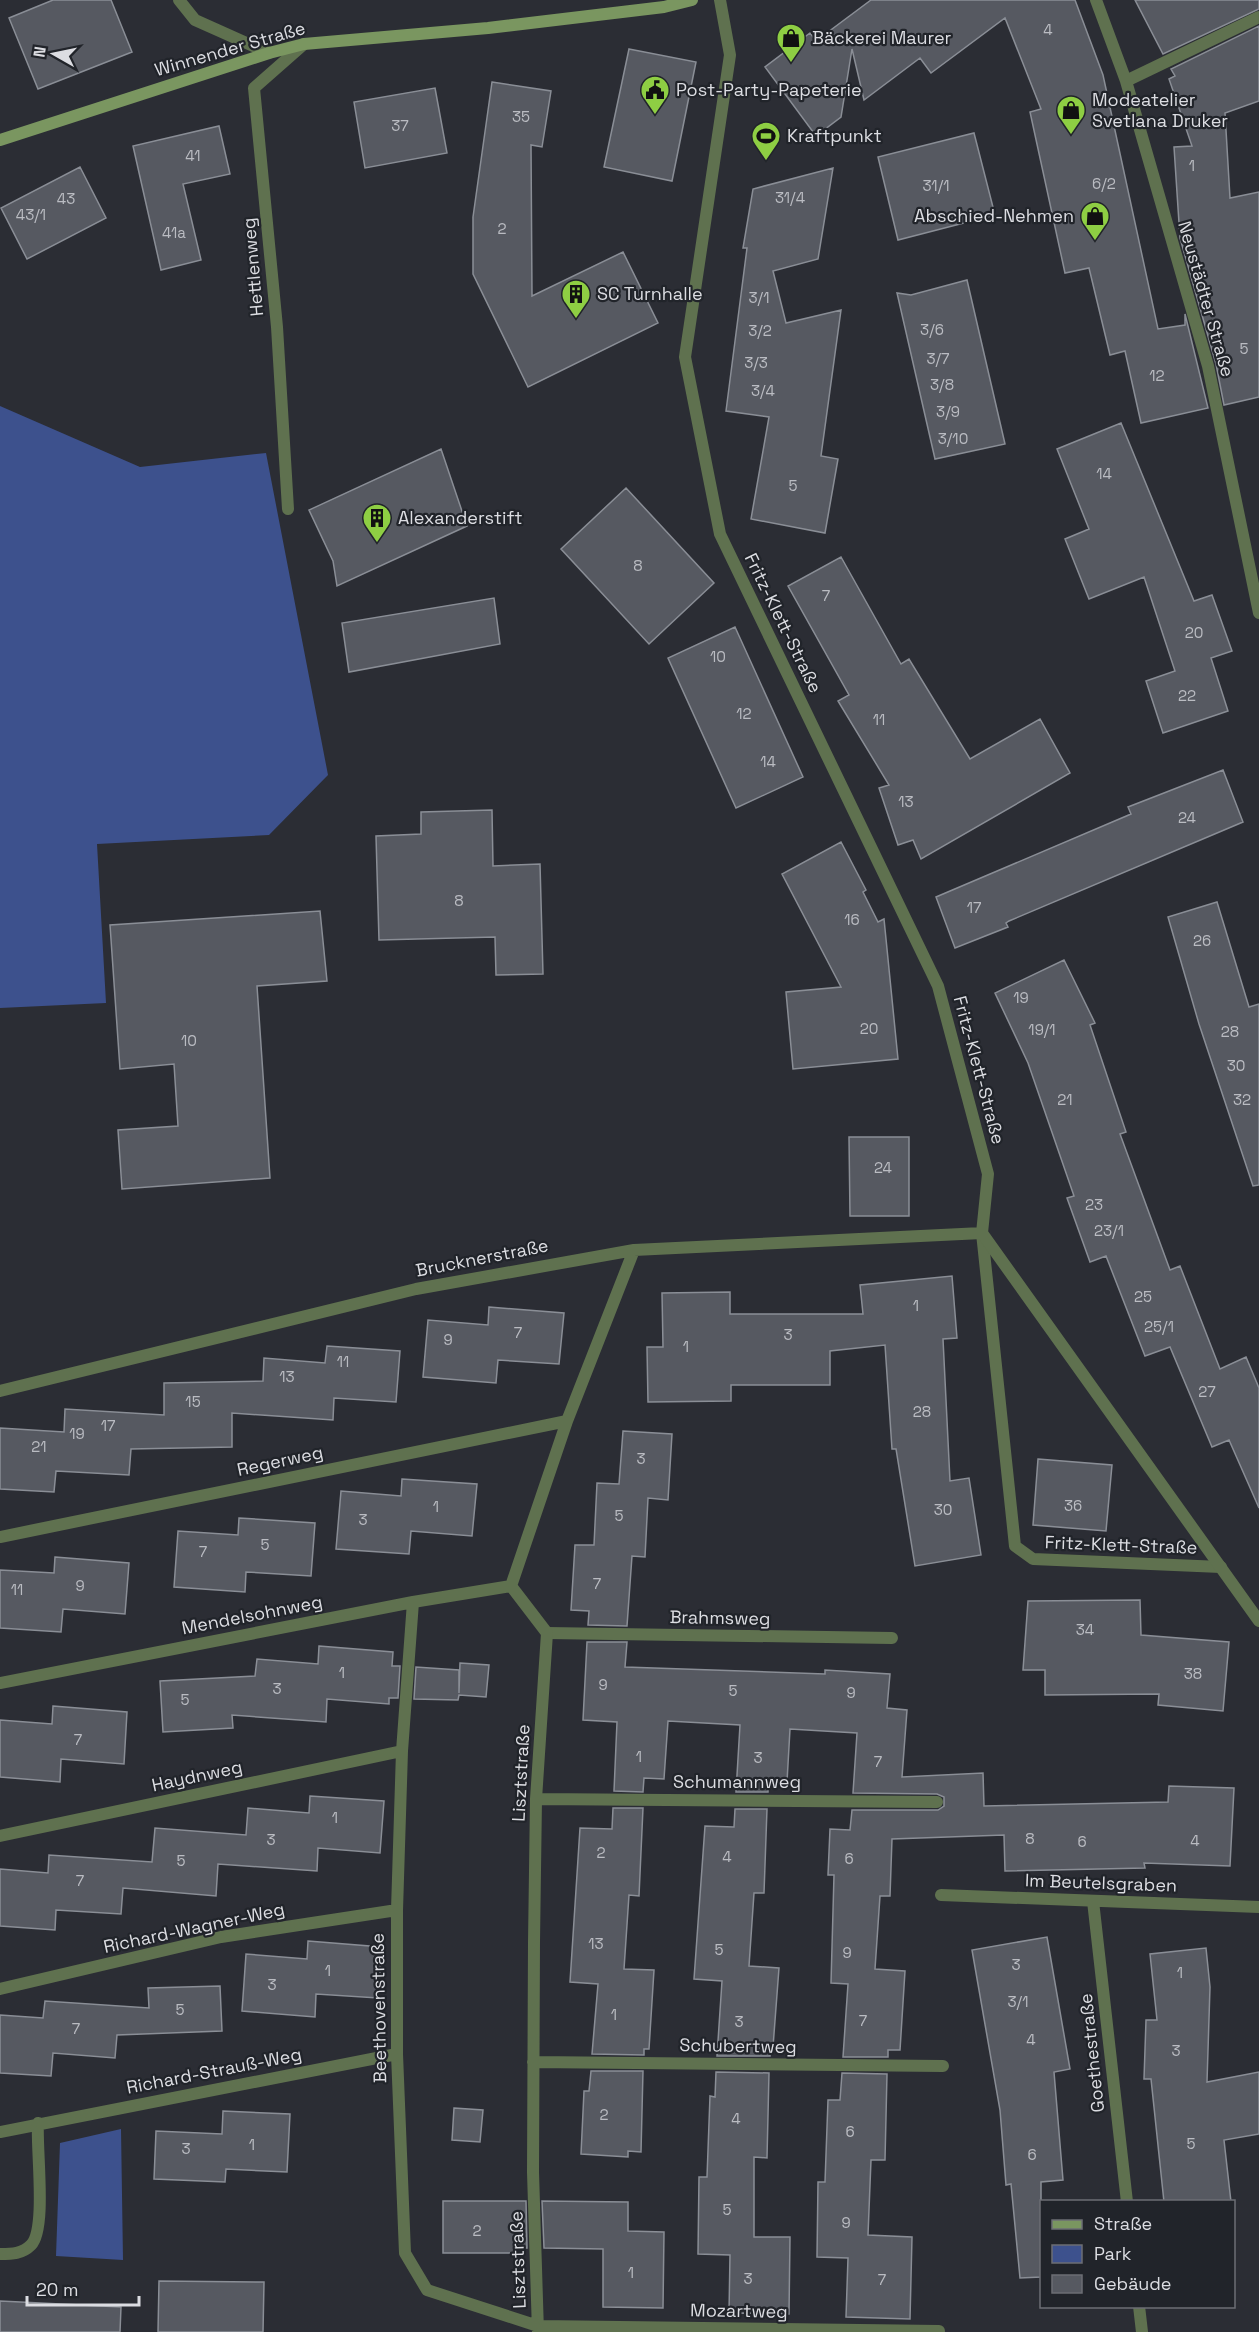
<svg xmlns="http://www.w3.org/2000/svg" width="1259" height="2332" font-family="'Space Grotesk',sans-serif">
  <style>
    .green { fill: #3d518d }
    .building { fill: #565961; stroke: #8a8e96; stroke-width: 1.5 }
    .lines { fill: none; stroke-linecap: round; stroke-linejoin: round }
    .lane { stroke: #5f714f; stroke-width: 12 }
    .street { stroke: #5f714f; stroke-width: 12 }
    .secondary { stroke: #7a9660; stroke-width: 12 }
    .labels { text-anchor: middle; stroke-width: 4.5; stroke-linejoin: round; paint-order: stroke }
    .number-label { font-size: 15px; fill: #babcc2 }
    .poi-label { font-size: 18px; fill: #dcdde2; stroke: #21242a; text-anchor: start }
    .street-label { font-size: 18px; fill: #dcdde2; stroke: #21242a }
  </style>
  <rect width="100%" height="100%" fill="#2b2d34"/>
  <path class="green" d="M0 406 140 467 266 453 328 775 269 835 97 844 106 1003 0 1008Z
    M121 2129 123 2260 56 2256 60 2143Z"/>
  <path class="building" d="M53 0H111L132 52 38 89 9 18Z
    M871 0H1075L1103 75 1158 329 1185 325V314L1208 408 1141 423 1125 351 1110 355 1089 268 1065 273 1030 112 1041 109 1005 18 931 73 920 58 864 100 852 49 841 117 816 136 765 67 810 33 816 41Z
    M1135 0H1259V9L1163 54Z
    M1259 26V101L1225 113 1230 198 1259 192V397L1224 405 1216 364 1180 238 1174 147 1192 146 1169 79 1175 76 1171 69Z
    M629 49 696 62 672 181 604 167Z
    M492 82 551 91 542 147 531 145 532 296 623 252 658 323 528 387 473 274V217Z
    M435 88 447 153 365 168 354 102Z
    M219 126 230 174 183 184 201 260 161 270 133 146Z
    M974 133 995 215 898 240 878 157Z
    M80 167 106 218 27 259 1 208Z
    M833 168 818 259 773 271 786 323 841 310 821 456 838 459 825 533 751 519 769 417 726 411 747 248H743L753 189Z
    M967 280 1005 444 935 459 897 293 911 295Z
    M1121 423 1194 601 1212 595 1232 651 1211 658 1228 711 1163 733 1146 681 1175 671 1144 577 1089 599 1065 539 1089 529 1057 449Z
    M441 449 467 526 337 586 333 561 309 510Z
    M626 488 714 583 649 644 561 549Z
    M841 557 901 664 909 659 970 759 1040 719 1070 773 921 859 913 840 898 845 879 788 889 785 838 701 849 695 788 586Z
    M494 598 500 644 349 672 342 623Z
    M735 627 803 777 736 808 668 658Z
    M1223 770 1243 822 1009 921 1006 923 1008 927 955 948 936 897 1131 814 1128 807Z
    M492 810 493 866 540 864 543 974 496 975 495 937 379 940 376 836 421 834V812Z
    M841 842 866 890 863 892 878 922 884 919 898 1059 793 1069 786 992 841 987 782 874Z
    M1217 902 1249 1007 1259 1004V1185L1253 1186 1199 1024 1168 917Z
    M320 911 327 981 257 986 270 1178 122 1189 118 1130 178 1126 174 1064 120 1069 110 925Z
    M1064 960 1095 1023 1090 1025 1126 1132 1120 1134 1170 1270 1180 1266 1220 1369 1246 1357 1259 1388V1508L1229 1440 1212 1447 1170 1347 1145 1356 1106 1256 1090 1262 1067 1198 1074 1196 1028 1063 995 993Z
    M849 1137H909V1216H850Z
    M952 1276 957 1338 943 1339 950 1481 969 1478 981 1555 915 1566 896 1449H892L885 1345 830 1351V1385H731V1401L648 1402 647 1347H663L662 1293 730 1292V1314H863L860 1285Z
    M489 1307 564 1313 559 1364 498 1360 496 1383 423 1377 428 1320 488 1325Z
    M327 1346 400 1351 396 1402 334 1398 333 1420 232 1413V1447L131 1449 129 1475 56 1471 54 1492 0 1489V1428L64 1432 65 1409 164 1415V1383L263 1381 264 1358 325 1363Z
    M623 1431 672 1434 668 1500 648 1498 645 1557 632 1556 627 1626 588 1625 589 1611 571 1610 575 1545H594L597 1483 619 1484Z
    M1038 1459 1112 1465 1106 1531 1033 1525Z
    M402 1479 477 1484 472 1536 411 1531 409 1554 336 1549 341 1491 401 1496Z
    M239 1518 315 1523 311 1576 246 1572 245 1592 174 1587 178 1531 238 1535Z
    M55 1557 129 1563 125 1614 63 1609 61 1632 0 1628V1570L54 1573Z
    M1140 1600 1141 1635 1229 1642 1223 1711 1158 1705 1159 1694 1045 1695V1670H1023L1028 1601Z
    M587 1642H627L625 1667 825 1674V1670L890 1674 887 1708 907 1710 902 1777 983 1773 984 1806 1168 1802 1169 1786 1234 1788 1230 1866 1144 1863 1145 1868 1005 1871 1004 1835 892 1839 890 1896H880L875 1969 905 1971 900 2050H888V2057H843L848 1984 831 1983 834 1875H828L830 1829 850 1830 852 1810H938L944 1806V1797L937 1794 853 1793 857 1733 790 1729 787 1782 768 1781V1792H736L740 1725 668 1721 664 1779 644 1778 643 1792 614 1791 617 1722 583 1720Z
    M319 1646 393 1652 392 1666H400L398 1698H389V1704L327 1699 326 1722 232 1715 233 1728 163 1732 160 1681 255 1676 257 1659 318 1664Z
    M460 1663 489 1665 486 1697 459 1695 458 1700 414 1699 416 1667 459 1670V1693Z
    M53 1706 127 1712 124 1764 61 1759 60 1782 0 1777V1720L52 1724Z
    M310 1796 384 1801 380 1853 318 1848 317 1871 218 1864 216 1896 123 1888 121 1914 56 1910 55 1930 0 1926V1869L48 1873 49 1855 152 1862 155 1828 246 1835 248 1808 309 1813Z
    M613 1808H643L639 1896 629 1895 624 1969 654 1970 649 2049H644V2055L592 2054 598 1984 570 1982 580 1828 612 1829Z
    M735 1809H767L764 1893H754L749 1966 779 1968 773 2047H770V2056H717L722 1981 694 1979 705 1826 734 1827Z
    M1047 1937 1070 2069 1054 2072 1063 2180 1041 2182V2277L1020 2278 1011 2184 1006 2185 1000 2110 972 1950Z
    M308 1941 382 1947 378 1998 316 1994 315 2017 242 2011 246 1954 307 1959Z
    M1206 1948 1210 1987 1207 2082 1259 2072V2134L1224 2140 1231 2202H1164L1151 2079H1144L1146 2020H1157L1150 1954Z
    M220 1986 222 2031 117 2035 115 2058 53 2053 51 2076 0 2073V2015L43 2018 45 2001 149 2008 148 1988Z
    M591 2071H643L641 2152 628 2151V2157L581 2154 584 2091H589Z
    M716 2072 769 2073 767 2158 754 2157V2237H790L789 2314 729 2313 730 2255 698 2254 699 2177H707L710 2096 715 2097Z
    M842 2073 887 2074 885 2160H871L868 2235 912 2237 910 2319 846 2317 848 2258 817 2257 818 2182H825L828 2100H840Z
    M454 2108 483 2110 480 2142 452 2140Z
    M223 2111 290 2114 287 2172 226 2169 225 2182 154 2179 156 2131 222 2134Z
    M443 2201H526L527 2248H516V2253H443Z
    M542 2201 628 2202V2231L664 2232 663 2308 603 2307V2249L544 2248Z
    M159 2281 264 2282 263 2332H158Z
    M0 2301 121 2307 120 2332H0Z"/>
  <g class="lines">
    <path class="lane" d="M288 509 277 327 254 88 304 44
      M982 1233 1015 1546 1033 1559 1221 1567
      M547 1633 892 1638"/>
    <path class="street" d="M179 0 195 20 269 53
      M720 0 730 55 685 357 720 534 938 986 988 1174 982 1233 1259 1621
      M1096 0 1126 81 1208 366 1259 613
      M1126 81 1259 17
      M0 1391 416 1289 634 1250 982 1233
      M0 1537 567 1421
      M511 1586 547 1633 536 1799 534 1942 533 2172 538 2332
      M511 1586 567 1421 634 1250
      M413 1602 402 1751 397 1910V2054L405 2253 427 2290 538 2326 939 2331
      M0 1683 413 1602 511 1586
      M536 1799 937 1802
      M0 1836 402 1751
      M941 1895 1259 1907
      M1093 1901 1127 2202
      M0 1989 221 1937 397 1910
      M533 2062 943 2066
      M0 2132 397 2054
      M0 2254C12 2254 22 2254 31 2245 47 2229 36 2148 38 2123
      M1139 2306 1142 2332"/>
    <path class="secondary" d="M0 140 269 53 304 44 488 28 664 7 692 0"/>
  </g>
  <defs>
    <g id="shop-pin" transform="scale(1.5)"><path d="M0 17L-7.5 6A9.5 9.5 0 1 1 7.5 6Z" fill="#8ece43" stroke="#21242a"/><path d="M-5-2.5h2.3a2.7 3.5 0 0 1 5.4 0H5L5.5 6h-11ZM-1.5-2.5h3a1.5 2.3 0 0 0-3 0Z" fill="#111"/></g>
    <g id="civic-pin" transform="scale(1.5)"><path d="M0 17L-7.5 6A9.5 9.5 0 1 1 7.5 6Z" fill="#8ece43" stroke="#21242a"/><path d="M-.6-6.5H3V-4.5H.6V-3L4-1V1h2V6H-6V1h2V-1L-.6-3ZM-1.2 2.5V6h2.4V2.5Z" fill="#111"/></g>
    <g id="stadium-pin" transform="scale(1.5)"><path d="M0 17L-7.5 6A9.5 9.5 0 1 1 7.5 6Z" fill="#8ece43" stroke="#21242a"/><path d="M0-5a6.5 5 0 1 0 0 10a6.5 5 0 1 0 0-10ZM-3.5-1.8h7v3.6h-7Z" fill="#111"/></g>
    <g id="building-pin" transform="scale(1.5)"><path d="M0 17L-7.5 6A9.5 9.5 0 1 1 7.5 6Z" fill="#8ece43" stroke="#21242a"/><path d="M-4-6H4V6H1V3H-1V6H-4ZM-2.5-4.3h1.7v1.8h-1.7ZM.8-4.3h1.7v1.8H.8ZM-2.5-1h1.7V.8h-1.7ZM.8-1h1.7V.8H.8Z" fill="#111"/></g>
  </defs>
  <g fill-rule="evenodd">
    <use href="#shop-pin" x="791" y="38"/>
    <use href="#civic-pin" x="655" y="90"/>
    <use href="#shop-pin" x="1071" y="110"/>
    <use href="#stadium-pin" x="766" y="136"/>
    <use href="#shop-pin" x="1095" y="216"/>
    <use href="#building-pin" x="576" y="294"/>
    <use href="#building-pin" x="377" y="518"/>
  </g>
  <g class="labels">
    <g class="number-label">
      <text x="1048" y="35">4</text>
      <text x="521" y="122">35</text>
      <text x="400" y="131">37</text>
      <text x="193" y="161">41</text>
      <text x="1192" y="171">1</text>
      <text x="1104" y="189">6/2</text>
      <text x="936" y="191">31/1</text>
      <text x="790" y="203">31/4</text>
      <text x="66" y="204">43</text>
      <text x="31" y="220">43/1</text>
      <text x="502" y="234">2</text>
      <text x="174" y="238">41a</text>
      <text x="759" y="303">3/1</text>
      <text x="932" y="335">3/6</text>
      <text x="760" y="336">3/2</text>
      <text x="1244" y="354">5</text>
      <text x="938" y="364">3/7</text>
      <text x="756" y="368">3/3</text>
      <text x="1157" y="381">12</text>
      <text x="942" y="390">3/8</text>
      <text x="763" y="396">3/4</text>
      <text x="948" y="417">3/9</text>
      <text x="953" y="444">3/10</text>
      <text x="1104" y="479">14</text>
      <text x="793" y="491">5</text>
      <text x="638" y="571">8</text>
      <text x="826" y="601">7</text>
      <text x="1194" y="638">20</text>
      <text x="718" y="662">10</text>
      <text x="1187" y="701">22</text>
      <text x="744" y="719">12</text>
      <text x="879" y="725">11</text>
      <text x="768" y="767">14</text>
      <text x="906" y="807">13</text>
      <text x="1187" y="823">24</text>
      <text x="459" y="906">8</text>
      <text x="974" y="913">17</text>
      <text x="852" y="925">16</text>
      <text x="1202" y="946">26</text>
      <text x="1021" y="1003">19</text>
      <text x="869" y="1034">20</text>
      <text x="1042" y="1035">19/1</text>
      <text x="1230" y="1037">28</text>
      <text x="189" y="1046">10</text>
      <text x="1236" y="1071">30</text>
      <text x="1065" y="1105">21</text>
      <text x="1242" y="1105">32</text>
      <text x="883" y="1173">24</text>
      <text x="1094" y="1210">23</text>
      <text x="1109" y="1236">23/1</text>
      <text x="1143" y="1302">25</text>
      <text x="916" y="1311">1</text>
      <text x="1159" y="1332">25/1</text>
      <text x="518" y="1338">7</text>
      <text x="788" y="1340">3</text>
      <text x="448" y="1345">9</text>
      <text x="686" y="1352">1</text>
      <text x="343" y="1367">11</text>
      <text x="287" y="1382">13</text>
      <text x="1207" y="1397">27</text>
      <text x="193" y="1407">15</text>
      <text x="922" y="1417">28</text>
      <text x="108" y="1431">17</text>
      <text x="77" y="1439">19</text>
      <text x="39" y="1452">21</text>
      <text x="641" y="1464">3</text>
      <text x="1073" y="1511">36</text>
      <text x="436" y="1512">1</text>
      <text x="943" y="1515">30</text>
      <text x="619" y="1521">5</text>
      <text x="363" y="1525">3</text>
      <text x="265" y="1550">5</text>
      <text x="203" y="1557">7</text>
      <text x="597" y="1589">7</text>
      <text x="80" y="1591">9</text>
      <text x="17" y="1595">11</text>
      <text x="1085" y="1635">34</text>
      <text x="342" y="1678">1</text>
      <text x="1193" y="1679">38</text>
      <text x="603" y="1690">9</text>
      <text x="277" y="1694">3</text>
      <text x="733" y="1696">5</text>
      <text x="851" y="1698">9</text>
      <text x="185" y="1705">5</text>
      <text x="78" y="1745">7</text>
      <text x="639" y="1762">1</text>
      <text x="758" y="1763">3</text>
      <text x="878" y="1767">7</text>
      <text x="335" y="1823">1</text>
      <text x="1030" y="1844">8</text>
      <text x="271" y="1845">3</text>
      <text x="1195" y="1846">4</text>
      <text x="1082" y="1847">6</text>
      <text x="601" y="1858">2</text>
      <text x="727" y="1862">4</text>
      <text x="849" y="1864">6</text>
      <text x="181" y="1866">5</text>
      <text x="80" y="1886">7</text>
      <text x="596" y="1949">13</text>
      <text x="719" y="1955">5</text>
      <text x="847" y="1958">9</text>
      <text x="1016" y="1970">3</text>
      <text x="328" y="1976">1</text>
      <text x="1180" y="1978">1</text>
      <text x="272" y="1990">3</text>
      <text x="1018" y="2007">3/1</text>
      <text x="180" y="2015">5</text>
      <text x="614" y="2020">1</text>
      <text x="863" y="2026">7</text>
      <text x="739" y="2027">3</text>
      <text x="76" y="2034">7</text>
      <text x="1031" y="2045">4</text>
      <text x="1176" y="2056">3</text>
      <text x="604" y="2120">2</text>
      <text x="736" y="2124">4</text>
      <text x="850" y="2137">6</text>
      <text x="1191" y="2149">5</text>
      <text x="252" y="2150">1</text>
      <text x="186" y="2154">3</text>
      <text x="1032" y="2160">6</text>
      <text x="727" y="2215">5</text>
      <text x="846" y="2228">9</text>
      <text x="477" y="2236">2</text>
      <text x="631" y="2278">1</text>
      <text x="748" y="2284">3</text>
      <text x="882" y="2285">7</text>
    </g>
    <g class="poi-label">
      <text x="812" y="44">Bäckerei Maurer</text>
      <text x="676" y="96">Post-Party-Papeterie</text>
      <text x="1092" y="106">Modeatelier<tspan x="1092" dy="21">Svetlana Druker</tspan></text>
      <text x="787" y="142">Kraftpunkt</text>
      <text x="1074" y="222" text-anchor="end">Abschied-Nehmen</text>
      <text x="597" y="300">SC Turnhalle</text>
      <text x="398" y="524">Alexanderstift</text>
    </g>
    <g class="street-label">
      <text transform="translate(230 49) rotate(-16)" y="6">Winnender Straße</text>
      <text transform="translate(253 267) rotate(-95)" y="6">Hettlenweg</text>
      <text transform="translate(1206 299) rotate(74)" y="6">Neustädter Straße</text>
      <text transform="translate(783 623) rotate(64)" y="6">Fritz-Klett-Straße</text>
      <text transform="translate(979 1070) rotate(75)" y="6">Fritz-Klett-Straße</text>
      <text transform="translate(482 1258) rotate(-11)" y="6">Brucknerstraße</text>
      <text transform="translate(280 1461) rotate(-12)" y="6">Regerweg</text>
      <text transform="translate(1121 1545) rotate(2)" y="6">Fritz-Klett-Straße</text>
      <text transform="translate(252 1615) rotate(-11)" y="6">Mendelsohnweg</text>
      <text transform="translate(720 1618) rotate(1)" y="6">Brahmsweg</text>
      <text transform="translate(521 1773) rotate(-87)" y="6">Lisztstraße</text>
      <text transform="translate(197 1776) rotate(-12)" y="6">Haydnweg</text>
      <text x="737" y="1788">Schumannweg</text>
      <text transform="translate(1101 1883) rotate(2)" y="6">Im Beutelsgraben</text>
      <text transform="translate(194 1928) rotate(-12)" y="6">Richard-Wagner-Weg</text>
      <text transform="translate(379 2008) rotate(-91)" y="6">Beethovenstraße</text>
      <text transform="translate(738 2046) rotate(1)" y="6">Schubertweg</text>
      <text transform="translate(1092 2053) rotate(-96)" y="6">Goethestraße</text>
      <text transform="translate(214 2071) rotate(-11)" y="6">Richard-Strauß-Weg</text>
      <text transform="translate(518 2260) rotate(-92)" y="6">Lisztstraße</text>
      <text transform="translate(739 2311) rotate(1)" y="6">Mozartweg</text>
    </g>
  </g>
  <rect x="1040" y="2200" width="195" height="108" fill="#21242a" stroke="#6c6e74" stroke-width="1.5"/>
  <rect x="1052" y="2220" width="30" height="9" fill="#7a9660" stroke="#6c6e74" stroke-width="1.5"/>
  <text x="1094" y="2230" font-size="18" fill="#dcdde2">Straße</text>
  <rect x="1052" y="2245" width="30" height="18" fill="#3d518d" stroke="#6c6e74" stroke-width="1.5"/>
  <text x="1094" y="2260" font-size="18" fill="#dcdde2">Park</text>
  <rect x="1052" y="2275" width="30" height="18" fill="#565961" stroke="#6c6e74" stroke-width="1.5"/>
  <text x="1094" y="2290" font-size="18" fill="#dcdde2">Gebäude</text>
  <g transform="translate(54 54) rotate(279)" stroke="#21242a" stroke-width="4.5" paint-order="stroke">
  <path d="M0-4.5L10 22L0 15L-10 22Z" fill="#dcdde2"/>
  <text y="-9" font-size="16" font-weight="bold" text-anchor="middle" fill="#dcdde2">N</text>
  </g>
  <path d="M27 2296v9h112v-9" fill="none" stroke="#dcdde2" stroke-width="3"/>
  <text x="36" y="2296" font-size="18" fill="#dcdde2" stroke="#21242a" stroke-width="4.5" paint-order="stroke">20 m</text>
</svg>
